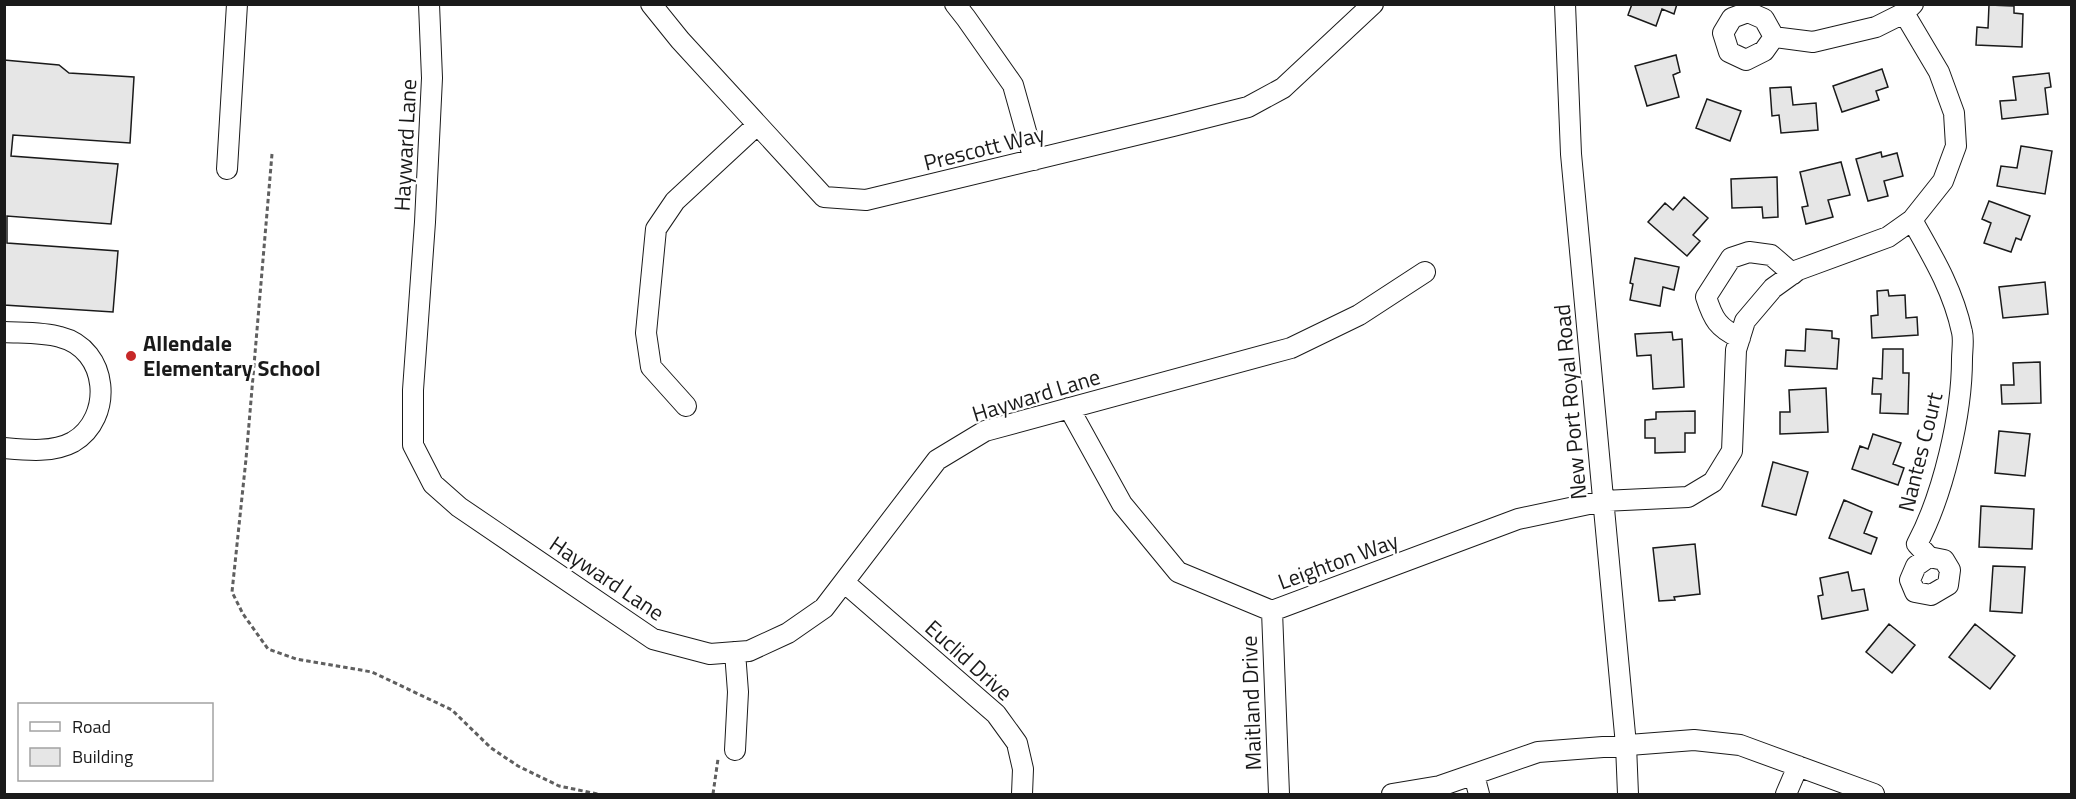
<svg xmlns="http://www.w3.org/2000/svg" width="2076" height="799" font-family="'Titillium Web',sans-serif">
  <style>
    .building { fill: #e6e6e6; stroke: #1a1a1a; stroke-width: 1.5 }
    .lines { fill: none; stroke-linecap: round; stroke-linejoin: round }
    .minor-casing { stroke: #1a1a1a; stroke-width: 22 }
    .path { stroke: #5f5f5f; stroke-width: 3; stroke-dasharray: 4.5 3; stroke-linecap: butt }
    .minor { stroke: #fff; stroke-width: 20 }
    .poi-dot { fill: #c62828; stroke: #fff; stroke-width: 2 }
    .labels { text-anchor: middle; stroke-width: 4.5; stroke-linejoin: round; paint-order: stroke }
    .street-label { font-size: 22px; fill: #1a1a1a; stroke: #fff }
    .poi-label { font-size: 22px; font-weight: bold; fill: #1a1a1a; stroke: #fff; text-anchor: start }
  </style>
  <rect width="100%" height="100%" fill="#fff"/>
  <path class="building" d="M1632 4H1677L1674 14 1662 9 1656 26 1628 15Z
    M1989 5 2014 6V13L2023 14 2022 47 1976 45 1977 27 1988 28Z
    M1676 55 1680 72 1673 75 1679 97 1647 106 1635 66Z
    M4 60 59 65 69 73 134 77 130 143 13 135 11 156 118 164 111 224 7 216V243L118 251 113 312 4 305Z
    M1882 69 1888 87 1876 91 1879 100 1842 112 1833 86Z
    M2049 73 2051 87 2045 88 2048 114 2002 119 2000 101 2016 100 2013 77Z
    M1791 87 1793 105 1816 103 1818 130 1781 133 1779 115 1772 116 1770 88Z
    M1707 99 1741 111 1730 141 1696 128Z
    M2021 146 2052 151 2045 194 1997 186 2001 166 2017 168Z
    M1881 152 1882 157 1897 153 1903 176 1884 181 1888 196 1868 201 1856 159Z
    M1841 162 1850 195 1828 200 1833 217 1806 224 1802 207 1808 206 1800 172Z
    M1777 177 1778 217 1763 218 1762 207 1732 208 1731 179Z
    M1684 197 1708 218 1693 235 1700 241 1687 256 1648 222 1665 203 1673 210Z
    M1989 201 2030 216 2021 240 2016 238 2011 252 1984 243 1991 223 1982 219Z
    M1635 258 1679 267 1674 290 1663 287 1660 306 1630 300 1633 284 1630 283Z
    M2045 282 2048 314 2003 318 1999 287Z
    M1888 290 1889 296 1905 295 1906 318 1917 317 1918 335 1872 338 1871 316 1878 315 1877 291Z
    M1806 329 1832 331V338L1839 339 1837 369 1785 366 1786 350 1805 351Z
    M1672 332 1673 340 1682 339 1684 387 1653 389 1651 355 1637 356 1635 334Z
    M1883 349H1903V373H1909L1908 414 1880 413 1881 394H1872L1873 378 1882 379Z
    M2040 362 2041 403 2002 404 2001 385H2014L2013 363Z
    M1826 388 1828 432 1780 434V412H1790L1789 390Z
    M1695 411V433H1685V452L1655 453V438H1645V420L1656 419V412Z
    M1999 431 2030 434 2025 476 1995 473Z
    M1873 434 1901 443 1893 464 1904 468 1898 485 1852 469 1860 446 1868 449Z
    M1773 462 1808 472 1796 515 1762 506Z
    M1844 500 1872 512 1864 533 1877 538 1871 554 1829 538Z
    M1981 506 2034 509 2032 549 1979 547Z
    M1695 544 1700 594 1674 597 1675 600 1659 601 1653 548Z
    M1993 566 2025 567 2022 613 1990 611Z
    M1848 572 1852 591 1864 589 1868 610 1822 619 1818 596 1823 595 1820 578Z
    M1889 624 1915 645 1892 673 1866 652Z
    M1975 624 2015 656 1990 689 1949 657Z"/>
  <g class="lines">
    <g class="minor-casing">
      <path id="minor" d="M429 4 432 78 425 222 413 390V445L433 484 459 507 653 639 710 654 749 651 788 633 824 608 937 460 985 431 1291 348 1359 315 1425 272
        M651 4 680 40 824 197 866 200 1173 126 1248 107 1283 88 1373 4
        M955 4 966 18 1013 85 1034 160
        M1565 4 1571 154 1626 745 1628 794
        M1748 12 1764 19 1774 37 1764 51 1746 60 1729 52 1723 33 1732 18Z
        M1774 37 1813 42 1876 27 1904 13 1913 4
        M227 169 237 4
        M1912 220C1933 257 1953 290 1962 332 1964 340 1962 351 1962 359 1962 415 1943 495 1917 544L1929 557 1916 566 1910 580 1915 592 1931 595 1948 585 1950 570 1944 560 1929 557
        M4 332C22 333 43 332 60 337 109 349 114 418 73 442 53 453 26 450 4 448
        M1740 338C1718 328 1713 319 1706 297L1731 258 1749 252 1771 255 1793 274
        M686 406 651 367 646 333 656 229 675 201 757 125
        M1069 408 1122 504 1178 572 1272 611 1518 519 1603 501 1688 497 1713 482 1732 451 1736 350 1745 321 1773 288 1798 270 1888 237 1912 220 1943 181 1956 146 1954 113 1939 72 1904 13
        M845 583 996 714 1017 743 1023 769 1022 794
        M1272 611 1279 794
        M735 750 738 692 735 652
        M1474 775 1479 794
        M1392 794 1440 786 1538 752 1694 740 1740 745 1874 794
        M1786 794 1798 766"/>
    </g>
    <path class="path" d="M272 154 246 459 232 592 243 614 268 649 296 659 372 672 452 710 491 748 518 766 559 786 598 794
      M713 794 718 759"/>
    <use href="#minor" class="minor"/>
  </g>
  <circle class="poi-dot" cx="131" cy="356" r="6"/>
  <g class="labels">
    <g class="street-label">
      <text transform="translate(405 145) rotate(-87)" y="8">Hayward Lane</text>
      <text transform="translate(984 148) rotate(-14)" y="8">Prescott Way</text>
      <text transform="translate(1036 395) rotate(-17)" y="8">Hayward Lane</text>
      <text transform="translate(1570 402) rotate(-95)" y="8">New Port Royal Road</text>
      <text transform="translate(1920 452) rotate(-76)" y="8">Nantes Court</text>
      <text transform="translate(1338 561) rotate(-20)" y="8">Leighton Way</text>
      <text transform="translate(607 578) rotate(34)" y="8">Hayward Lane</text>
      <text transform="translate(969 660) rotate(42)" y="8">Euclid Drive</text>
      <text transform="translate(1251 703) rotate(-92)" y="8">Maitland Drive</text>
    </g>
    <g class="poi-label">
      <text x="143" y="351">Allendale<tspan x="143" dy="25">Elementary School</tspan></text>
    </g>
  </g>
  <rect width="2076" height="799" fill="none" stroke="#1a1a1a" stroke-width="12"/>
  <rect x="18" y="703" width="195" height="78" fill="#ffffff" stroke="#a3a3a3" stroke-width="1.5"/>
  <rect x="30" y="722" width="30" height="9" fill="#ffffff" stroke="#a3a3a3" stroke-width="1.5"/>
  <text x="72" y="733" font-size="18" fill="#1a1a1a">Road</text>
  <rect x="30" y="748" width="30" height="18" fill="#e6e6e6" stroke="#a3a3a3" stroke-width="1.5"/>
  <text x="72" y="763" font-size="18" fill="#1a1a1a">Building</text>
</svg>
